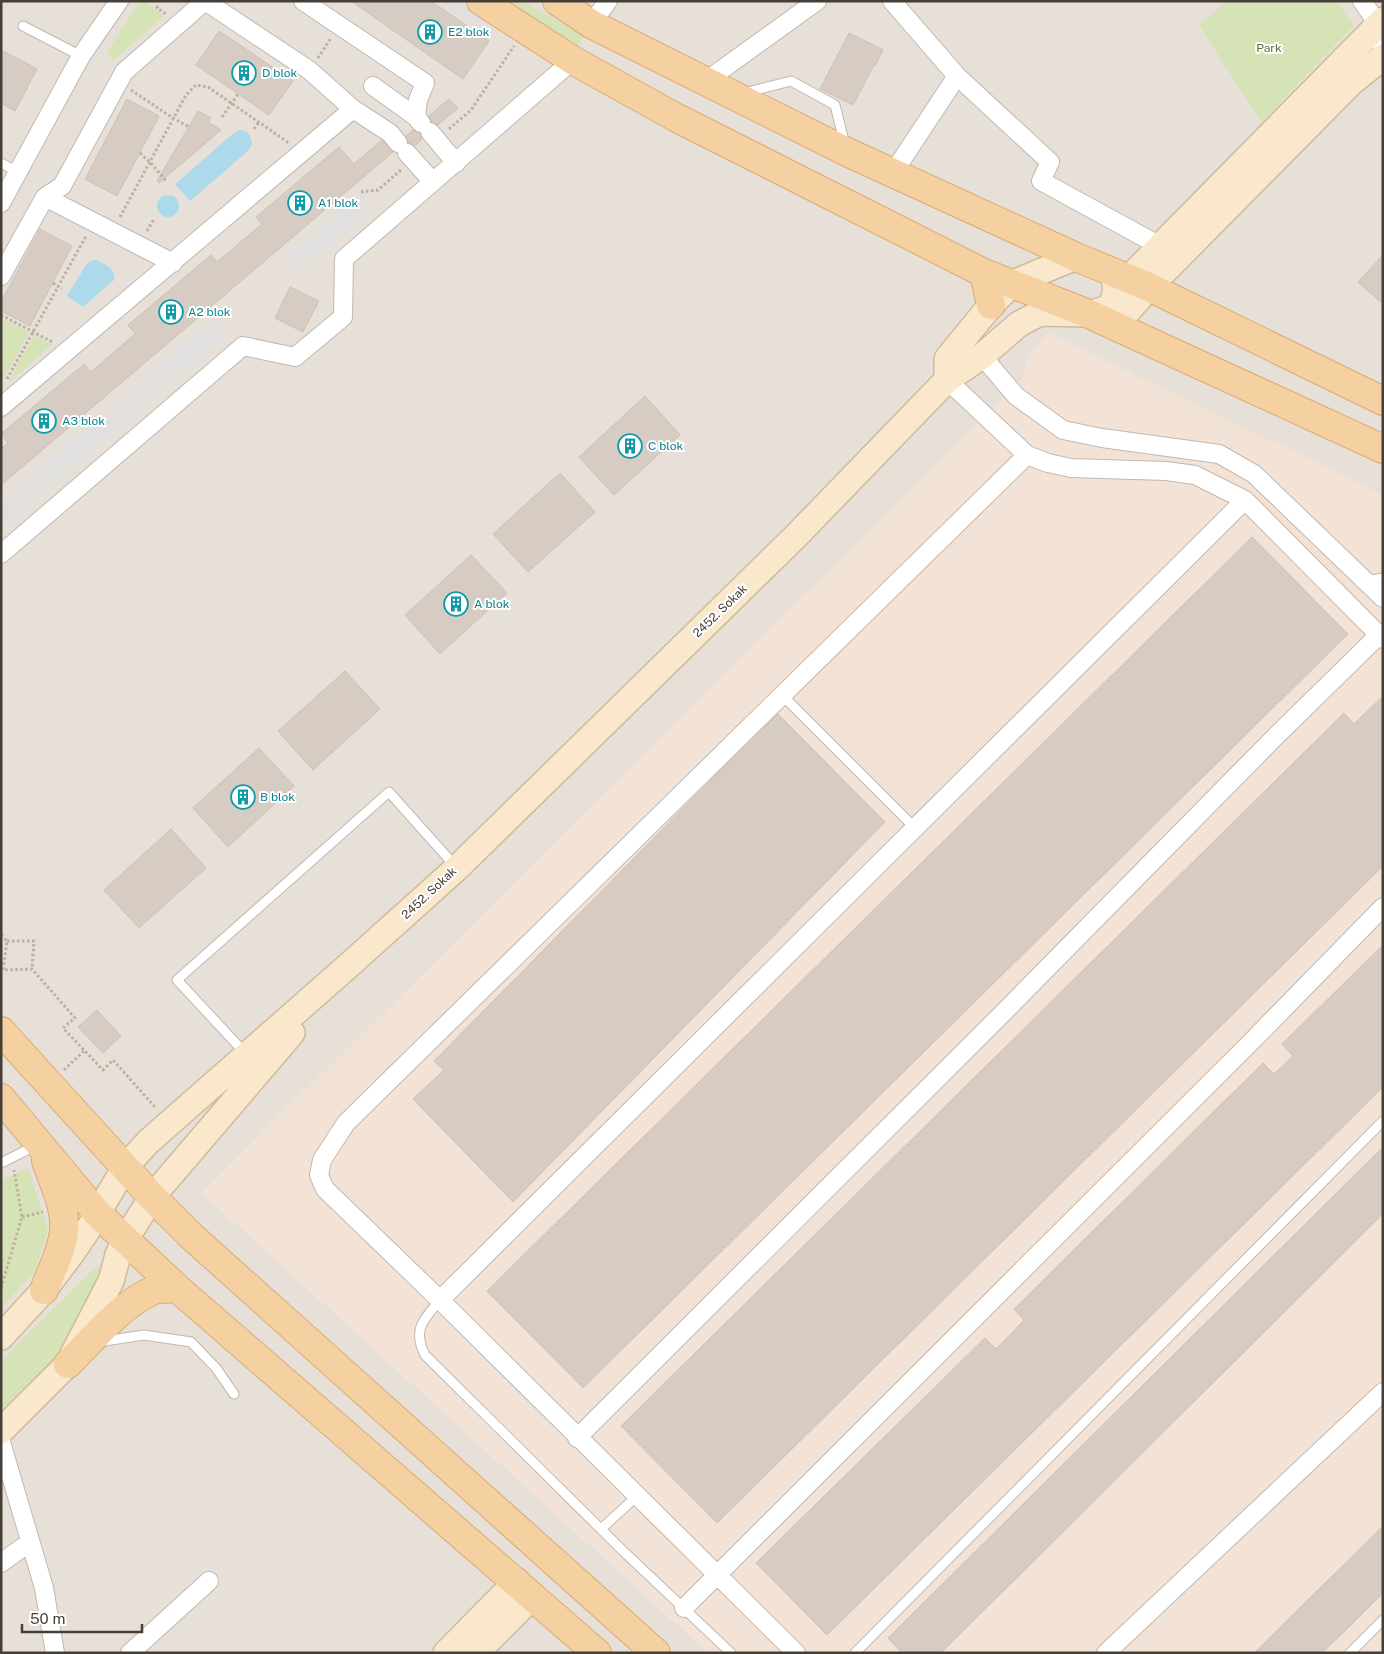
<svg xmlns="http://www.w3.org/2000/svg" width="1384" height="1654" font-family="'Public Sans',sans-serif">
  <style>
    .residential { fill: #e7e0d8 }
    .commercial { fill: #f3e3d7 }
    .green { fill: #d6e3b6 }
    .parking { fill: #e2e0de }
    .water { fill: #acdaea }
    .building { fill: #d7ccc3; stroke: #cec0b4 }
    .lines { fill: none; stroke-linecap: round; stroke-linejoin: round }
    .lane-casing { stroke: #c1b8b0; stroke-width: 11 }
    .street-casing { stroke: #c1b8b0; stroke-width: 20 }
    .secondary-casing { stroke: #ceba9d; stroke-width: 28 }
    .primary-casing { stroke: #d9ab72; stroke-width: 30 }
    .path { stroke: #beaf9f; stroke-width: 3; stroke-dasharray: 2.5 2.5; stroke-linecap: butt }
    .lane { stroke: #fff; stroke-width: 9 }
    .street { stroke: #fff; stroke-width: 18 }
    .secondary { stroke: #fae8cd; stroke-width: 25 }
    .primary { stroke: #f5d0a1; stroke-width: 28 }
    .labels { text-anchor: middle; stroke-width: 4; stroke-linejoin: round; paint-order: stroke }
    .culture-label { font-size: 12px; fill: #0d838f; stroke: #fff; text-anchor: start }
    .park-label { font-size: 12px; fill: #547331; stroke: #fff }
    .street-label { font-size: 12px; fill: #463f38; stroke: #fff }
  </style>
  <rect width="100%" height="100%" fill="#f3efe9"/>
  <path class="residential" d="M1 1H1383V1653H1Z"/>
  <path class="commercial" d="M1049 333 1383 495V1653H708L202 1193 1023 378 1025 365 1033 350Z"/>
  <path class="green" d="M140 1H144L164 16 113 61 107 52Z
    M497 1H523L583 36 575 50Z
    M1228 1H1337L1354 26 1261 122 1199 25Z
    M1 318 29 333 1 383Z
    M34 335 52 345 8 383Z
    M28 1168 48 1230 35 1272 1 1308V1180Z
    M96 1267 107 1269 55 1359 1 1413V1361Z"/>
  <path class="parking" d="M439 1H461L499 27 492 37Z
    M361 192 373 207 297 272 285 257Z
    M215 317 228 333 1 528V501Z"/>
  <path class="water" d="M240 130C249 131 251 136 252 144L249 150 190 201 175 184 234 133Z
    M157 206a11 11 0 1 1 22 0a11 11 0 1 1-22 0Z
    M96 260C106 265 115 267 114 280L83 307 67 296 86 265 90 261Z"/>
  <path class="building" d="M351 1H431L489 41 463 79Z
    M219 31 293 81 269 115 196 65Z
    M849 33 883 50 875 66 874 65 853 105 820 89Z
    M1 50 37 69 15 111 1 103Z
    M127 99 159 116 117 196 85 179Z
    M449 99 458 108 438 125 431 122 429 116Z
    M198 111 211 118 208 122 221 130 159 183 157 181Z
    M413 130 420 133 422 139 415 146 408 143 406 136Z
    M382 140 393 152 1 485V449L8 443 1 434 84 364 91 372 135 334 128 325 211 255 217 262 262 224 256 217 339 147 354 164Z
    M40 229 72 246 30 326 1 311V302Z
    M1383 255V304L1358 282Z
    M290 287 319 301 303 332 275 318Z
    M645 396 680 435 614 495 579 457Z
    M560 473 595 512 528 572 493 534Z
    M1252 537 1348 634 583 1388 487 1291Z
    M471 555 507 593 440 654 405 615Z
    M345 671 380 709 313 770 278 731Z
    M1383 696V866L717 1523 621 1426 1344 713 1354 724Z
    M778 714 885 822 513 1202 413 1099 444 1070 434 1061 706 785Z
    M259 748 294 786 228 847 193 808Z
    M171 829 206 868 139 928 104 890Z
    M1383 945V1087L827 1635 756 1563 985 1338 996 1349 1006 1339 1024 1320 1014 1309 1263 1063 1274 1074 1293 1056 1282 1044Z
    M97 1010 121 1036 103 1053 78 1027Z
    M1383 1147V1214L941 1653H902L888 1638Z
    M1383 1526V1593L1351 1625 1322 1653H1254Z"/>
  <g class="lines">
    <g class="lane-casing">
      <path id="lane" d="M23 26 81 56
        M744 93 791 81 835 105 845 145
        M1 163 18 172
        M1366 581 1383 578
        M782 695 915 828
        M245 1053 177 980 389 792 456 867
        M1 1163 37 1145
        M440 1300C424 1319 412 1329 425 1355L621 1549 731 1653
        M98 1342 144 1335 191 1342 216 1368 234 1394
        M601 1529 637 1496
        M855 1653 1383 1121
        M1350 1653 1383 1620"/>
    </g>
    <g class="street-casing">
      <path id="street" d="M205 1 309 70 353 109 390 133 398 143
        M303 1 425 83 418 100 416 117
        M892 1 957 76 1050 162 1041 181 1160 246
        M1362 1 1378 24 1383 52
        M591 24 608 1
        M706 81 817 1
        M373 86 416 117 421 123
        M430 132 456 163
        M407 153 433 182
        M893 173 957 76
        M45 197 173 263
        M1 203 81 56 119 1
        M1 276 45 197 62 186 124 72 205 1
        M982 356 1016 396 1063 430 1102 438 1219 454 1254 474 1383 598
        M947 380 1027 455 1048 463 1071 468 1166 471 1195 475 1245 500 1383 639
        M1 407 353 109
        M1 554 243 346 295 357 343 317 344 259 564 68 574 61
        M440 1300 1245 500
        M577 1438 1001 1015 1274 738 1379 635
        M1 1442 44 1588 55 1653
        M1 1563 30 1542
        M684 1608 1250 1043 1383 907
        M130 1653 209 1581
        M796 1653 440 1300 325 1189 319 1175 322 1160 346 1123 1027 455
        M1106 1653 1383 1392"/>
    </g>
    <g class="secondary-casing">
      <path id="secondary" d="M1129 278 1383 20
        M1115 326 1149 287 1352 82 1383 57
        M947 380V359L991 305 1013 283 1076 257
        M1 1337 44 1290 72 1253 89 1228 125 1167 148 1142 348 966 457 868 796 536 947 380 982 356 1019 324 1040 313 1089 314 1108 308 1114 299 1116 288 1112 271
        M1 1431 68 1364 111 1281 118 1255 125 1240 152 1197 292 1033
        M446 1653 517 1581
        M476 1653 533 1596"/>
    </g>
    <g class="primary-casing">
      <path id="primary" d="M481 1 574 61 677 118 984 273 1089 314 1383 449
        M557 1 591 24 847 152 1076 257 1149 287 1383 401
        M984 273 991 305
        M1 1031 152 1197 190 1235 656 1653
        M1 1098 97 1213 177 1288 597 1653
        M44 1290C51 1272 63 1249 64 1230 66 1207 53 1182 46 1161
        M68 1364C93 1339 121 1304 154 1290 161 1288 170 1289 177 1288"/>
    </g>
    <path class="path" d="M158 6 157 8 166 14
      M318 58 331 38
      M131 90 173 118 189 127
      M222 117 238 94
      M254 129 259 122
      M449 129 471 110 514 46
      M140 153 150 162 167 182
      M361 192 378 190 402 169
      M120 217 186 95 196 85 208 87 289 143
      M147 231 154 219
      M53 283 62 289
      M1 315 54 343
      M7 379 86 236
      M1 935 7 941 3 970 32 969 75 1018 63 1028 103 1070 113 1060 156 1108
      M7 941H34L32 969
      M64 1070 85 1050
      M22 1217 43 1212
      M1 1288 22 1217 14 1170"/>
    <use href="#lane" class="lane"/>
    <use href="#street" class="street"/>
    <use href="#secondary" class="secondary"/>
    <use href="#primary" class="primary"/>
  </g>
  <defs>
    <g id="building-ring" transform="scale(1.25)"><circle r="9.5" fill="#fff" stroke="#0f9aa8" stroke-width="1.5"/><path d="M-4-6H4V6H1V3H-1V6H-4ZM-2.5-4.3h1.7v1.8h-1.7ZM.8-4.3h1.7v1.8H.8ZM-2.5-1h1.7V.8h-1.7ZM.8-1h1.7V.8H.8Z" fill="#0f9aa8"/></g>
  </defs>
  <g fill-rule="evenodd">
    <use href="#building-ring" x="430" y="32"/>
    <use href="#building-ring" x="244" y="73"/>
    <use href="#building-ring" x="300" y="203"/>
    <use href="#building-ring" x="171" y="312"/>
    <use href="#building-ring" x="44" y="421"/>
    <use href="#building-ring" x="630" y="446"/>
    <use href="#building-ring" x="456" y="604"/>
    <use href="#building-ring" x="243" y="797"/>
  </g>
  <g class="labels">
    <g class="culture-label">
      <text x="448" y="36">E2 blok</text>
      <text x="262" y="77">D blok</text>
      <text x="318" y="207">A1 blok</text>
      <text x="188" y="316">A2 blok</text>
      <text x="62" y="425">A3 blok</text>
      <text x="648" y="450">C blok</text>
      <text x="474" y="608">A blok</text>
      <text x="260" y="801">B blok</text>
    </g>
    <g class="park-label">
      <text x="1269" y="52">Park</text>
    </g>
    <g class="street-label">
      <text transform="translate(720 611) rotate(-44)" y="4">2452. Sokak</text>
      <text transform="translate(429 893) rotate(-43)" y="4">2452. Sokak</text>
    </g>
  </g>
  <rect width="1384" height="1654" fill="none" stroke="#463f38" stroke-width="5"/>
  <path d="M22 1624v8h120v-8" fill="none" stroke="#463f38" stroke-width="2.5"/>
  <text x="30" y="1624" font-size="15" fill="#463f38" stroke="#ffffff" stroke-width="4" paint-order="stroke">50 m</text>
</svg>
